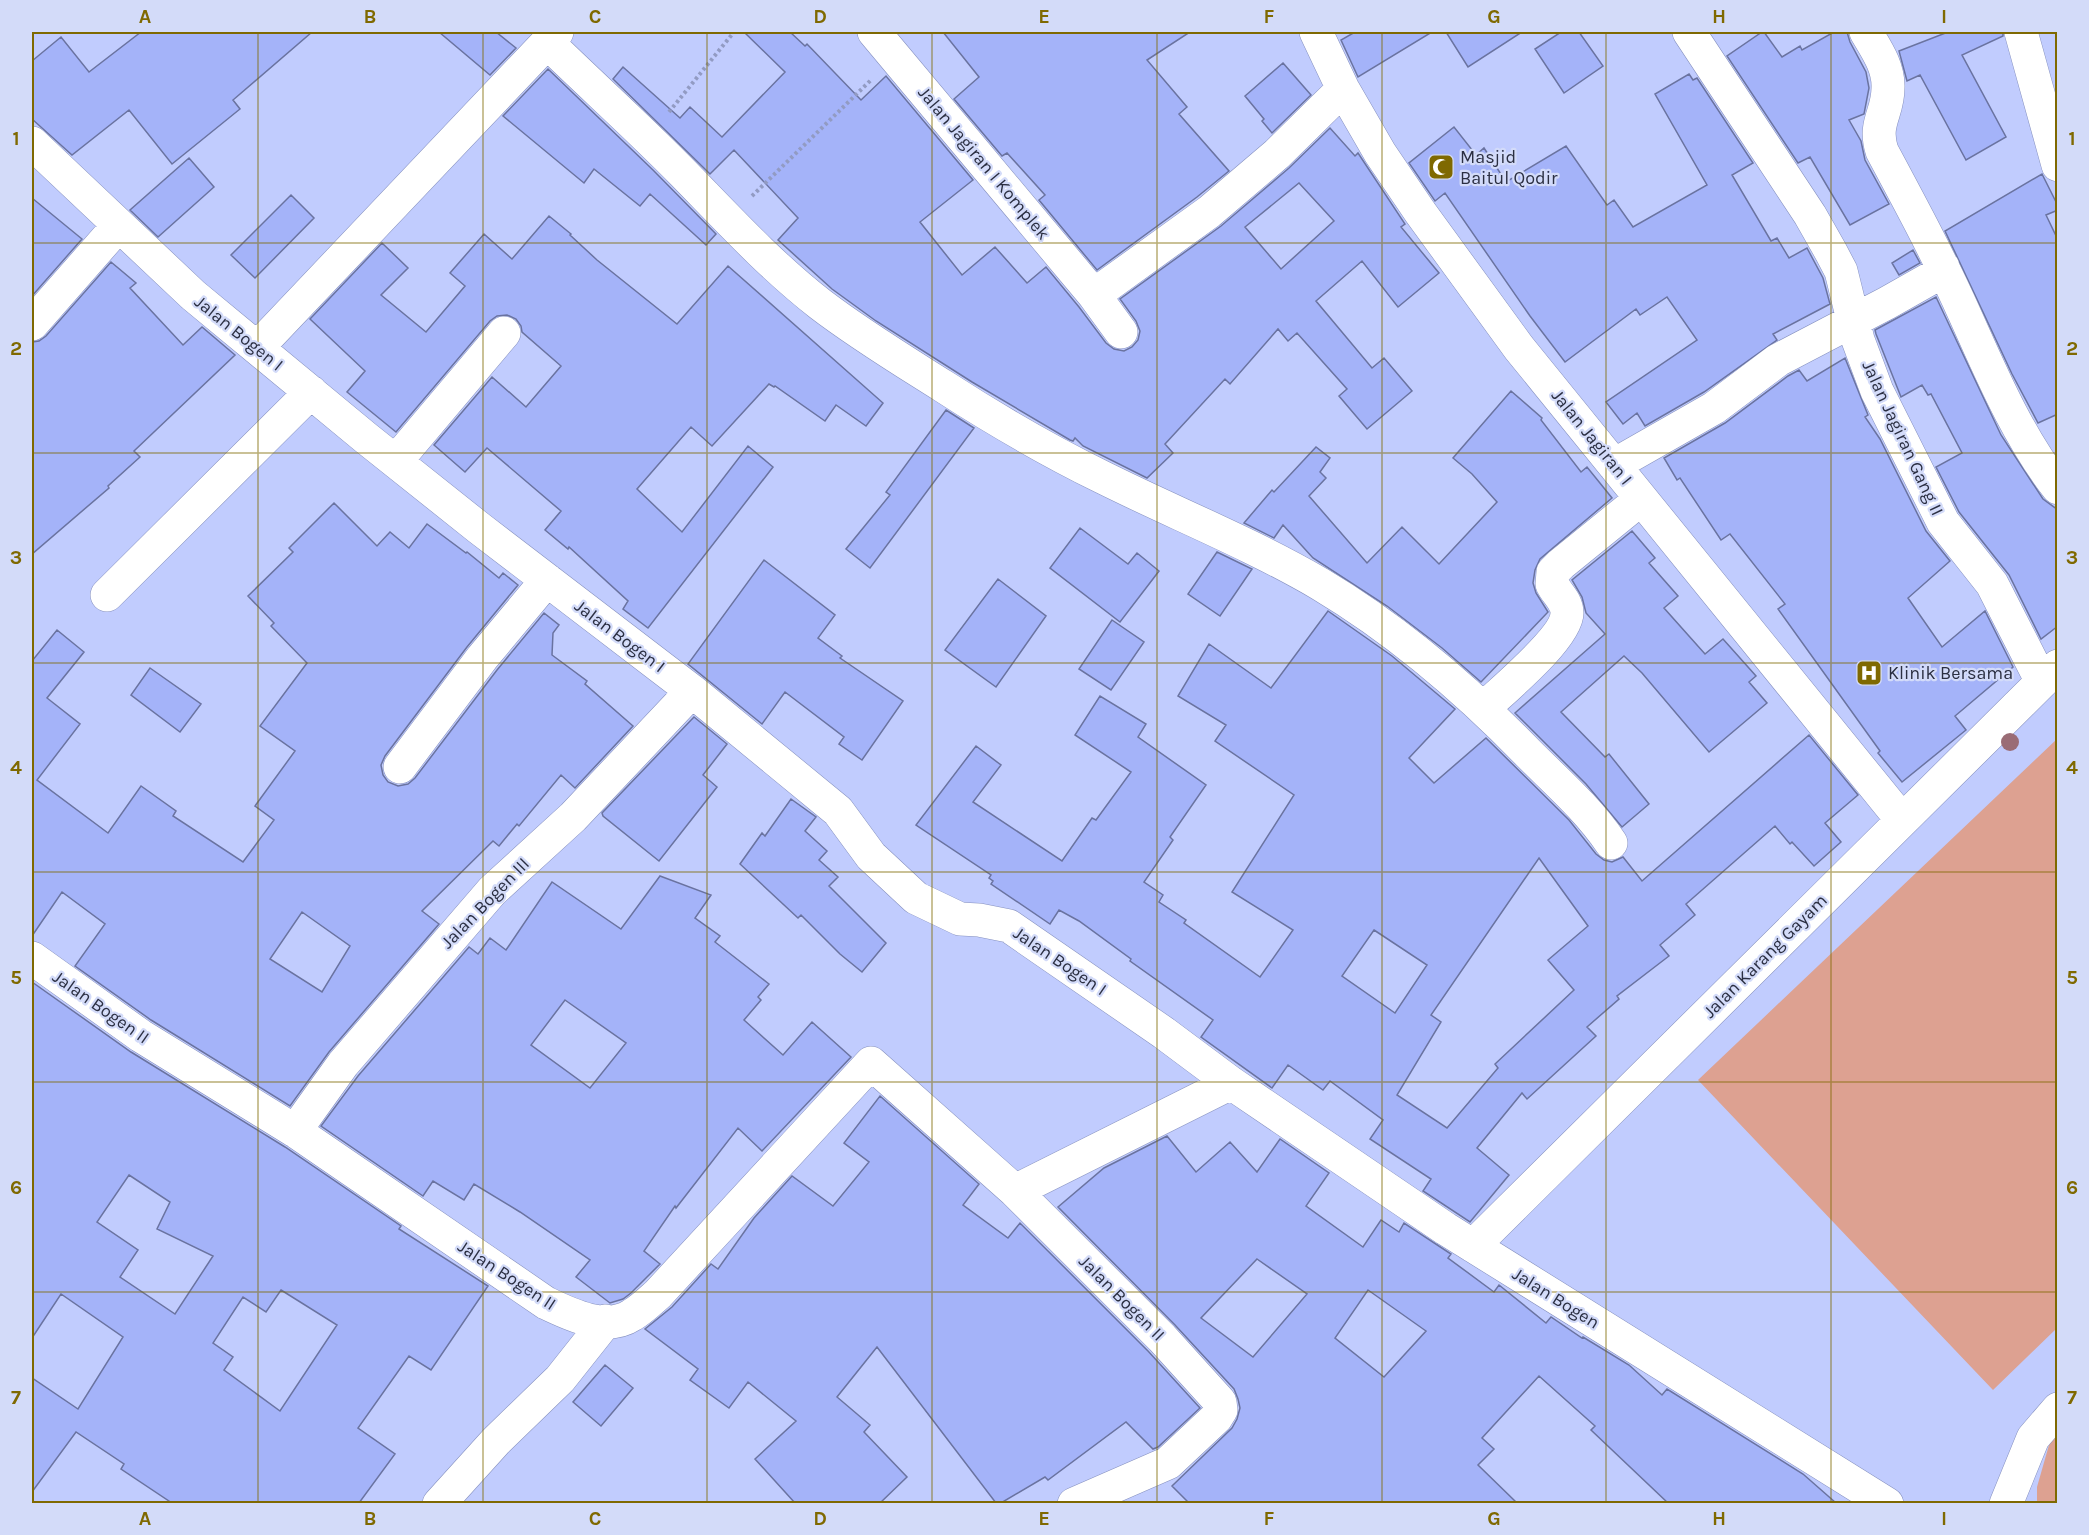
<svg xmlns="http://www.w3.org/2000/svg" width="2089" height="1535" font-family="Karla,sans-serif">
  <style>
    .green { fill: #dda191 }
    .building { fill: #a4b3f9; stroke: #6a73a0; stroke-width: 1.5; fill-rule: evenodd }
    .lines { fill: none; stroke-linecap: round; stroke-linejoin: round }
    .minor-casing { stroke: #8691bf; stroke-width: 34 }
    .path { stroke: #929bc3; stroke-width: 4; stroke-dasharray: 3 3; stroke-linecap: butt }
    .minor { stroke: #fff; stroke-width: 33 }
    .tree { fill: #9a6c75 }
    .grid { fill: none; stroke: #7f6901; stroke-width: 1.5; stroke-opacity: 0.55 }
    .labels { text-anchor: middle; stroke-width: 4.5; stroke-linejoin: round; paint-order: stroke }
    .poi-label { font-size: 18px; fill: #2b2f42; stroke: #d3dbf9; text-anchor: start }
    .street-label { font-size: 18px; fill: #2b2f42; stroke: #d3dbf9 }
    .neatline { fill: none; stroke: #7f6901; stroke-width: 2 }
    .grid-label { font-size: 20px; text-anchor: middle; font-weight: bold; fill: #7f6901 }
  </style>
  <rect width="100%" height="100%" fill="#c1ccfe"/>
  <path class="green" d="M2057 739V1328L1993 1390 1698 1080Z
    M2057 1424V1503L2037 1504V1487L2053 1431Z"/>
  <path class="building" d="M141 32H312L233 100 240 109 172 164 129 110 72 155 32 119V61L61 37 89 72Z
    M439 32H496L516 48 490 75Z
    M744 32H790L805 46 807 44 861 100 886 76 973 180 920 222 962 275 995 247 1027 283 1046 267 1079 307 1106 343 1114 349 1124 351 1132 347 1138 340 1140 331 1136 321 1120 299 1221 226 1289 168 1330 128 1355 156 1358 153 1405 224 1401 227 1439 273 1398 307 1362 261 1316 301 1372 368 1384 358 1412 391 1367 429 1339 396 1347 389 1297 333 1288 341 1278 329 1230 384 1225 379 1165 444 1173 453 1147 478 1083 446 1075 438 1073 441 1070 440 972 382 876 321 832 289 778 240 798 218 734 150 710 174 613 79 623 67 680 118 690 107 722 137 785 72ZM1299 183 1334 221 1281 269 1245 227Z
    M943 32H1190L1147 60 1187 107 1179 114 1229 171 1197 197 1097 270 1039 200 1045 195 1007 153 1002 156 954 99 979 77Z
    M1355 32H1432L1358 77 1341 40Z
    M1446 32H1522L1468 67Z
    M1561 32H1579L1603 66 1564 93 1535 49Z
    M1762 32H1764L1782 57 1800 46 1802 50 1834 32H1847L1850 42 1866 72 1869 88 1864 114 1849 120 1861 141 1865 160 1889 204 1850 225 1810 157 1798 163 1727 56Z
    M1948 32H2003V36L1962 55 2006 137 1966 160 1920 75 1907 81 1899 51Z
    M1283 63 1311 95 1272 133 1262 121 1264 119 1245 96Z
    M548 69 653 170 716 234 706 245 650 194 640 206 594 169 584 183 503 116Z
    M1689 74 1693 80 1697 78 1753 163 1732 175 1771 241 1777 238 1789 258 1807 248 1823 278 1830 304 1773 334 1777 340 1704 392 1645 426 1637 413 1623 424 1606 402 1697 340 1667 297 1640 315 1636 309 1565 362 1530 316 1445 193 1435 201 1409 163 1454 127 1476 155 1484 148 1506 182 1566 146 1607 205 1614 200 1633 227 1707 185 1655 94Z
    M189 158 214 187 158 237 130 210Z
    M2042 174 2058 206V210L2046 215 2058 240V414L2038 423 2012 374 1945 231Z
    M291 195 314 218 255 278 231 255Z
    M32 198 82 239 32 296Z
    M549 216 571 234 570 235 597 260 677 324 728 266 883 403 866 426 836 405 825 421 775 386 774 387 769 384 712 446 691 427 637 489 682 532 748 446 773 467 648 628 623 609 628 601 569 547 568 549 545 530 561 511 487 448 465 472 434 445 492 377 526 407 561 366 522 332 521 326 516 319 507 315 497 316 490 321 396 432 347 392 365 371 310 319 382 243 408 268 381 295 426 332 465 286 450 273 484 234 512 259Z
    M1913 250 1920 263 1899 275 1892 263Z
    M111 262 136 283 130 288 183 345 202 327 235 355 134 451 140 457 108 486 109 488 32 554V342L39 341 46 336Z
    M1936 297 2001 435 2043 499 2058 510V626L2041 639 2009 575 1959 512 1936 467 1962 453 1931 394 1928 395 1922 385 1901 397 1876 334 1875 330Z
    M1845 358 1868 415 1865 417 1880 439 1926 531 1950 561 1908 598 1942 647 1985 611 2013 667 1955 716 1966 730 1902 782 1878 753 1880 751 1778 609 1785 604 1730 534 1721 540 1680 478 1677 480 1664 458 1725 423 1788 376 1799 370 1807 381Z
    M1511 391 1542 418 1541 420 1581 472 1587 467 1612 498 1540 559 1535 570 1533 583 1536 593 1548 612 1481 682 1442 648 1387 606 1313 558 1283 525 1274 538 1244 523 1272 490 1274 492 1316 447 1330 458 1320 472 1326 478 1309 496 1367 563 1402 527 1439 564 1497 502 1472 474 1453 458Z
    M946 410 974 428 870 568 846 549 890 495 886 492Z
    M334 503 377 546 390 532 409 548 427 524 466 553 467 552 499 578 503 573 518 585 467 647 385 756 381 765 383 775 388 782 398 786 408 784 415 778 497 670 544 613 559 625 553 633 552 655 587 681 585 684 633 726 575 788 561 775 519 826 517 824 499 846 493 841 422 911 439 924 329 1052 290 1106 151 1020 75 966 105 924 62 892 32 936V661L57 630 84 652 47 698 80 724 37 780 108 833 141 786 176 811 173 816 243 862 274 820 255 806 295 751 260 726 307 663 271 626 274 623 248 596 293 552 289 548ZM302 912 350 946 322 992 270 959Z
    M1080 528 1128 564 1137 553 1159 571 1120 622 1050 568Z
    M1632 531 1655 558 1649 563 1678 596 1664 608 1705 654 1723 639 1756 676 1749 682 1767 703 1709 752 1642 673 1624 656 1561 712 1605 757 1609 754 1649 804 1622 827 1586 784 1515 713 1605 634 1586 613 1582 597 1572 580Z
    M1217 552 1252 569 1220 616 1188 594Z
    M764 560 835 615 818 638 842 656 840 658 903 701 862 760 839 744 844 737 785 692 762 724 688 664Z
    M998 579 1046 616 996 687 945 650Z
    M1328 611 1392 656 1455 709 1409 758 1434 783 1486 738 1569 820 1596 854 1604 860 1612 862 1623 857 1642 881 1809 735 1858 795 1825 823 1841 842 1814 866 1792 842 1790 844 1775 826 1686 904 1695 915 1660 945 1669 956 1617 996 1619 999 1587 1027 1596 1036 1527 1099 1522 1093 1477 1148 1509 1175 1470 1222 1423 1191 1431 1179 1370 1139 1383 1120 1330 1081 1323 1090 1288 1065 1272 1088 1201 1037 1213 1020 1130 961 1131 959 1079 921 1059 910 1050 924 991 884 993 881 989 878 991 875 916 825 976 746 1001 765 973 802 1062 861 1092 818 1096 820 1131 772 1075 735 1100 696 1146 724 1138 737 1206 785 1170 837 1173 840 1144 882 1163 895 1159 902 1186 920 1184 923 1260 977 1293 930 1232 892 1294 795 1215 741 1226 725 1178 696 1209 644 1271 688ZM1539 858 1588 926 1548 960 1574 990 1495 1064 1498 1068 1447 1128 1397 1095 1441 1022 1431 1015ZM1374 930 1427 965 1395 1013 1342 976Z
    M1112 620 1144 642 1111 690 1079 669Z
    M150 668 201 704 180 732 131 695Z
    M694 717 727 744 703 775 717 787 659 861 603 816 602 813Z
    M791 799 816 817 805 831 827 851 819 860 838 877 829 886 886 943 862 972 840 954 801 915 798 918 740 864 762 833 765 836Z
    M660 876 711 895 695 918 720 936 715 942 769 984 758 997 761 1000 744 1020 783 1055 812 1022 851 1057 762 1151 738 1128 676 1208 675 1206 644 1251 660 1264 631 1293 623 1299 610 1303 576 1277 590 1260 520 1212 474 1184 464 1200 433 1181 423 1196 321 1126 358 1076 469 947 478 954 490 938 506 950 552 882 621 929ZM565 1000 626 1043 590 1088 531 1045Z
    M32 982 131 1052 285 1147 401 1226 399 1229 488 1286 431 1370 409 1356 358 1428 395 1454 359 1503H172L121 1469 124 1464 76 1432 32 1492V1378L78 1409 123 1337 61 1294 32 1338ZM129 1175 170 1202 157 1229 213 1256 175 1314 120 1277 138 1250 97 1222ZM281 1290 337 1325 280 1411 224 1370 233 1357 213 1343 243 1297 266 1312Z
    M880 1096 979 1184 963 1205 1008 1238 1020 1223 1148 1351 1200 1408 1158 1447 1153 1449 1126 1422 1048 1480 1045 1477 1001 1503H996L877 1347 837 1397 870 1425 864 1432 907 1477 880 1503H795L755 1459 796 1421 748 1382 729 1408 690 1380 698 1369 645 1329 672 1307 711 1264 718 1269 754 1218 792 1176 833 1206 869 1162 844 1143Z
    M1167 1136 1196 1172 1230 1142 1257 1172 1280 1139 1329 1173 1306 1206 1363 1247 1381 1220 1399 1232 1404 1223 1451 1254 1448 1258 1494 1292 1499 1285 1546 1323 1551 1317 1582 1338 1583 1337 1629 1365 1662 1395 1667 1389 1803 1474 1836 1503H1668L1591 1430 1595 1426 1539 1376 1482 1438 1494 1449 1478 1465 1517 1503H1189L1172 1486 1232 1428 1237 1419 1240 1408 1238 1399 1234 1389 1175 1325 1058 1207 1104 1168ZM1257 1259 1307 1294 1253 1357 1201 1318ZM1368 1290 1426 1331 1384 1377 1335 1338Z
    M605 1365 633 1388 601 1426 573 1402Z"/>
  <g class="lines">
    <g class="minor-casing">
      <path id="minor" d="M874 32 1094 295 1121 332
        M1316 32 1343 89 1380 153 1420 212 1519 348 1902 820
        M1689 32 1810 215 1831 252 1841 271 1858 340 1877 391 1943 522 1992 584 2042 682
        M1866 32C1876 49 1889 67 1888 88 1888 114 1873 123 1882 151 1911 205 1940 259 1965 315 1992 375 2017 435 2058 488
        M2021 32 2058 165
        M547 42C592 86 639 128 683 173 727 218 770 265 820 304 859 334 902 360 943 386 994 419 1047 450 1102 477 1174 513 1250 543 1320 584 1397 630 1466 689 1529 754 1558 783 1588 809 1611 843
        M32 143 193 295 366 438 479 528 692 691 838 811 871 856 916 898 960 919 979 920 1009 926 1164 1033 1231 1083 1446 1229 1887 1504
        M1094 295 1209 212 1277 154 1343 89
        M32 324 118 226
        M257 348 557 32
        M396 461 504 333
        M1614 465 1714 408 1778 360 1887 303 1933 277 1943 267
        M107 595 311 392
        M1484 708C1503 690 1567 637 1567 613 1567 601 1557 594 1552 584L1553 572 1561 564 1641 499
        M400 767 482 658 547 580
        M32 958 141 1036 295 1131 546 1303C571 1315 606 1332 632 1315 642 1309 650 1301 658 1294L871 1063 1015 1191 1162 1338 1220 1402 1221 1410 1216 1418 1168 1463 1074 1504
        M295 1131 343 1064 492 891 573 817 692 691
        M1015 1191 1231 1083
        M1473 1246 2058 666
        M439 1504 496 1441 560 1379 606 1321
        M2006 1504 2033 1438 2058 1409"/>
    </g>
    <path class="path" d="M669 112 734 32
      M752 196 871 80"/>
    <use href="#minor" class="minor"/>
  </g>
  <circle class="tree" cx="2010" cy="742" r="9"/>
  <path class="grid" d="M258 32V1504M483 32V1504M707 32V1504M932 32V1504M1157 32V1504M1382 32V1504M1606 32V1504M1831 32V1504M32 243H2058M32 453H2058M32 663H2058M32 872H2058M32 1082H2058M32 1292H2058"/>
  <defs>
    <g id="mosque-square" transform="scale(1.35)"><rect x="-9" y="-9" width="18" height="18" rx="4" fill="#7f6901" stroke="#d3dbf9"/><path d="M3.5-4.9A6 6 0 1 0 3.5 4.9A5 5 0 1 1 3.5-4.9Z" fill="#fff"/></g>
    <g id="hospital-square" transform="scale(1.35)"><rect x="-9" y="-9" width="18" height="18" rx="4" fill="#7f6901" stroke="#d3dbf9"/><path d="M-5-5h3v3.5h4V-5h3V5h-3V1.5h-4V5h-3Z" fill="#fff"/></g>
  </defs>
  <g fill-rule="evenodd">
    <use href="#mosque-square" x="1441" y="167"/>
    <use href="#hospital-square" x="1869" y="673"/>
  </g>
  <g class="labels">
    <g class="poi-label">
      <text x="1460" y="163">Masjid<tspan x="1460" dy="21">Baitul Qodir</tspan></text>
      <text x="1888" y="679">Klinik Bersama</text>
    </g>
    <g class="street-label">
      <text transform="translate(984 163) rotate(50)" y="6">Jalan Jagiran I Komplek</text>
      <text transform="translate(239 333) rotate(39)" y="6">Jalan Bogen I</text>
      <text transform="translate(1592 437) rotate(51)" y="6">Jalan Jagiran I</text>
      <text transform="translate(1903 438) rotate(65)" y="6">Jalan Jagiran Gang II</text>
      <text transform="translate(620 636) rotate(37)" y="6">Jalan Bogen I</text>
      <text transform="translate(485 903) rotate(-46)" y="6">Jalan Bogen III</text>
      <text transform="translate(1765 956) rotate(-45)" y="6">Jalan Karang Gayam</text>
      <text transform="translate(1060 961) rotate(34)" y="6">Jalan Bogen I</text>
      <text transform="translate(101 1007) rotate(35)" y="6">Jalan Bogen II</text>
      <text transform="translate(507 1275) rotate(33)" y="6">Jalan Bogen II</text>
      <text transform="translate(1122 1298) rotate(45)" y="6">Jalan Bogen II</text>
      <text transform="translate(1556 1298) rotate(32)" y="6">Jalan Bogen</text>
    </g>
  </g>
  <rect width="2089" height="1535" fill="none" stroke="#d3dbf9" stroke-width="66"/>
  <rect x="33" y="33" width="2023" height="1469" class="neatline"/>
  <g class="grid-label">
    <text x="145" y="23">A</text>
    <text x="370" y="23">B</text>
    <text x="595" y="23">C</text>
    <text x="820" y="23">D</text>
    <text x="1044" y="23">E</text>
    <text x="1269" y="23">F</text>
    <text x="1494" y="23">G</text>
    <text x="1719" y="23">H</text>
    <text x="1944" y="23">I</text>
    <text x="16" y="145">1</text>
    <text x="2072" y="145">1</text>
    <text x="16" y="355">2</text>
    <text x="2072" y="355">2</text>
    <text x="16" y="564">3</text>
    <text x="2072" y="564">3</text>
    <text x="16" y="774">4</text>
    <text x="2072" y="774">4</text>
    <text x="16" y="984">5</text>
    <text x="2072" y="984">5</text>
    <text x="16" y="1194">6</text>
    <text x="2072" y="1194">6</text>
    <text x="16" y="1404">7</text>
    <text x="2072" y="1404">7</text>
    <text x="145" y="1525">A</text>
    <text x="370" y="1525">B</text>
    <text x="595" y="1525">C</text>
    <text x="820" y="1525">D</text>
    <text x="1044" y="1525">E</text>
    <text x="1269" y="1525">F</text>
    <text x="1494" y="1525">G</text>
    <text x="1719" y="1525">H</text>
    <text x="1944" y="1525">I</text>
  </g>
</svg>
